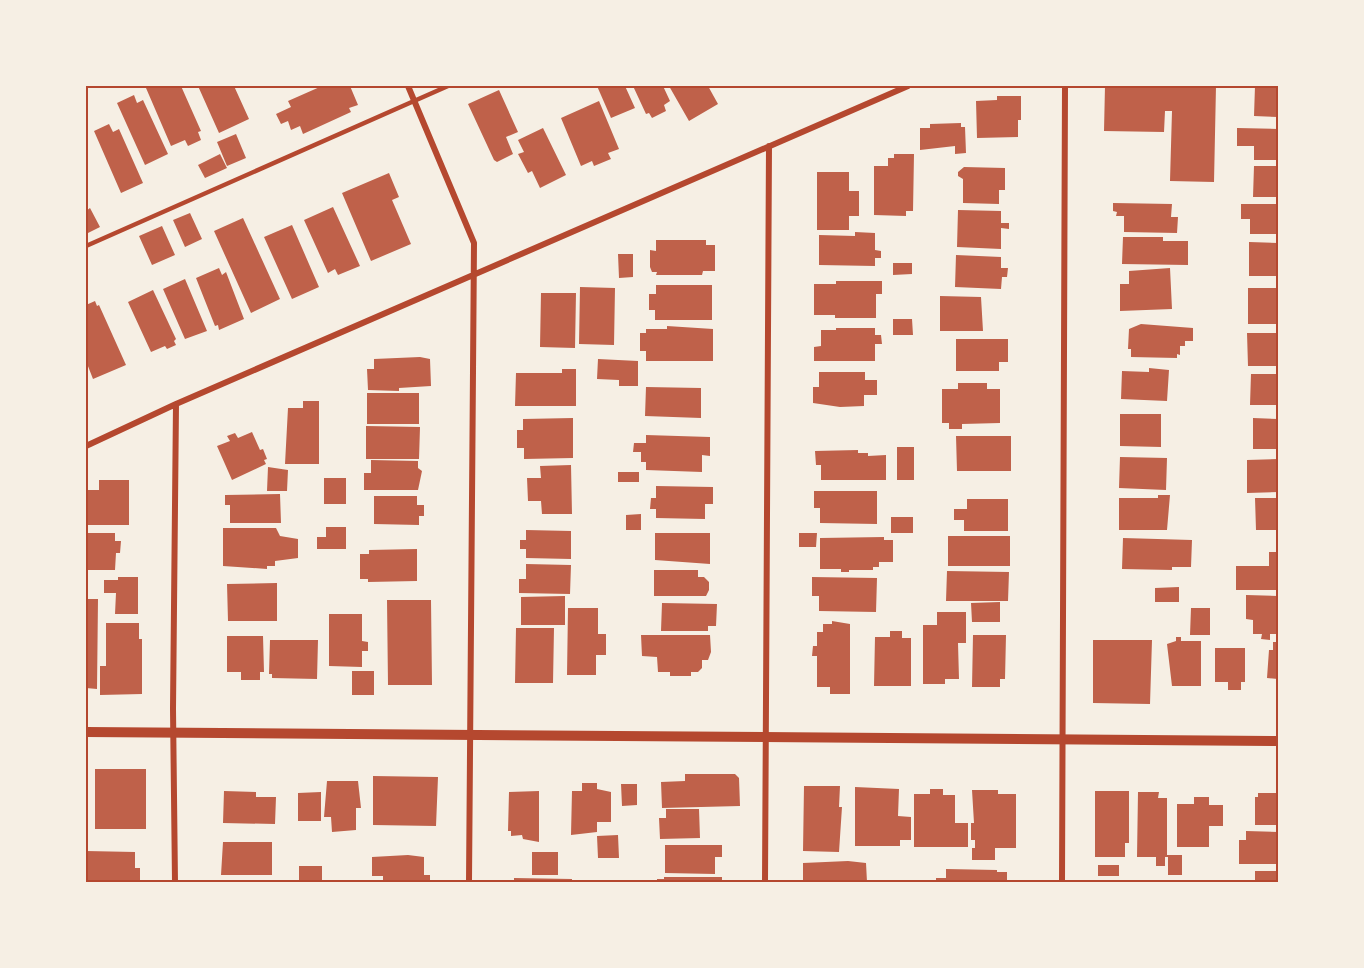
<svg xmlns="http://www.w3.org/2000/svg" width="1364" height="968" font-family="'Alegreya Sans',sans-serif">
  <style>
    .building { fill: #bf614a }
    .lines { fill: none; stroke-linecap: round; stroke-linejoin: round }
    .service { stroke: #b5482f; stroke-width: 4.5 }
    .minor { stroke: #b5482f; stroke-width: 6 }
    .tertiary { stroke: #b5482f; stroke-width: 10 }
    .neatline { fill: none; stroke: #b5482f; stroke-width: 2 }
  </style>
  <rect width="100%" height="100%" fill="#f6efe4"/>
  <path class="building" d="M151 86H181L201 131 198 132 201 140 188 146 185 140 171 146 146 88Z
    M198 86H234L249 119 219 133Z
    M322 86H350L358 105 349 108 351 112 303 134 300 126 291 130 288 121 281 124 276 114 291 107 288 101Z
    M597 86H625L635 108 611 118Z
    M633 86H663L670 101 664 105 666 111 652 118 649 113 646 114Z
    M669 86H708L718 104 689 121Z
    M1105 86H1216L1214 182 1170 181 1172 111H1165L1164 132 1104 131Z
    M1255 86H1278V117L1254 116Z
    M499 90 518 132 506 137 513 154 497 162 494 160 468 104Z
    M134 95 137 103 143 100 168 154 145 165 117 103Z
    M997 96H1021V120H1018V137L977 138 976 101 997 100Z
    M599 101 619 149 608 153 611 159 594 166 592 161 581 166 561 118Z
    M961 123V127H965L966 153 955 154V146L920 150V128H930V124Z
    M109 124 113 132 119 129 143 183 121 193 94 131Z
    M543 128 566 175 540 188 532 171 528 173 518 154 524 152 518 140Z
    M1237 128 1278 129V160H1254V146H1237Z
    M236 134 246 158 227 166 217 142Z
    M220 154 227 168 205 178 198 165Z
    M894 154H914L913 211H906V216L874 215V166H888V158H894Z
    M1254 166H1278V197H1253Z
    M964 167 1005 168V190H999V204L963 203V179L958 176V172Z
    M817 172H849V191H859V216H849V230H817Z
    M389 173 399 197 392 200 411 244 371 261 342 193Z
    M1113 203 1172 204 1171 217H1178L1177 233 1124 232V216H1116L1117 212 1113 211Z
    M1241 204H1278V234H1250V219H1241Z
    M333 207 360 266 338 275 335 269 328 273 304 220Z
    M90 208 100 227 86 234V211Z
    M958 210 1001 211V223H1009V229L1001 228V249L957 247Z
    M190 213 202 239 185 247 173 220Z
    M243 218 280 299 251 313 214 231Z
    M292 225 319 287 292 299 264 237Z
    M162 226 175 255 152 265 139 236Z
    M855 232 875 233V250L881 251V258H875V266L819 265V235L855 236Z
    M1123 237H1163V241H1188V265L1122 264Z
    M656 240H706V245H715V271H703L702 275H656L657 272H652L650 267V250L656 251Z
    M1249 242 1278 243V276H1249Z
    M618 254H633V277L619 278Z
    M956 255 1001 257V268H1008L1007 277H1002L1001 289 955 287Z
    M893 263H912V274L893 275Z
    M219 268 222 275 226 272 244 319 219 330 218 325 215 326 196 278Z
    M1170 268 1172 309 1120 311V284H1129V271Z
    M185 279 207 331 185 339 163 289Z
    M836 281H882V294H876V318H835V315H814V284H836Z
    M656 285H712V320H655V310H649V294H656Z
    M580 287 615 288 614 345 579 344Z
    M1248 288H1278V324H1248Z
    M153 290 176 339 174 341 176 345 167 349 165 346 151 352 128 302Z
    M541 293H576L575 348 540 347Z
    M940 296 981 297 983 331H940Z
    M95 301 97 306 99 305 126 365 93 379 86 361V305Z
    M893 319H912L913 335H893Z
    M1141 324 1193 328V341H1185V346H1180V355L1177 354V358L1131 357V349H1128L1129 329Z
    M667 326 713 329V361H646V351H640V333H646V329H667Z
    M836 328H875V335H881L882 344H875V361H814V347L821 346V330H836Z
    M1247 333H1278V366H1248Z
    M956 339H1008V362H999V371H956Z
    M420 357 430 359 431 386 399 388V391L368 390 367 369H374V359Z
    M598 359 638 361V386H619V380L597 379Z
    M1149 368 1169 370 1167 401 1121 399 1122 371 1149 372Z
    M562 369H576V406H515L516 373H562Z
    M819 372H865V380H877V395H864V406L840 407 813 403V387H819Z
    M1251 374H1278V405H1250Z
    M958 383H987V389H1000V423L962 424V429H949V423H942V389H958Z
    M646 387 701 388V418L645 416Z
    M367 393H419V424H367Z
    M303 401H319V464H285L288 408H303Z
    M1120 414H1161V447L1120 446Z
    M573 418V458L524 459V448H517V430H523V419Z
    M1253 418 1278 419V449H1253Z
    M366 426 420 427 419 459H366Z
    M252 432 260 450 263 449 267 459 264 460 266 464 232 480 217 446 230 441 227 436 235 433 238 438Z
    M646 435 710 437V456L702 455V472L646 470V462H641V452H633L634 443H646Z
    M956 436H1011V471H957Z
    M897 447H914V480H897Z
    M858 450V453H868V456L886 455V480H821V465H816L815 451Z
    M1120 457 1167 458 1166 490 1119 488Z
    M1278 459V492L1247 493V460Z
    M371 460 418 461V468L422 471 418 490H364V473H371Z
    M571 465 572 514H542L541 501H528L527 478H541L540 466Z
    M268 467 288 470 287 491H267Z
    M618 472H639V482H618Z
    M324 478H346V504H324Z
    M99 480H129V525H86L88 490H99Z
    M656 486 713 487V504H705V519L656 518V509H650L651 498H656Z
    M814 491H877V524L820 523V508H814Z
    M280 494 281 523H230V505H225V495Z
    M1158 495H1170L1167 530H1119V498H1158Z
    M374 496H417V505H424V516H419V525L374 524Z
    M1255 498H1278V530H1256Z
    M967 499H1008V531H964V520H954V509H967Z
    M641 514V530H626V515Z
    M891 517H913V533H891Z
    M326 527H346V549H317V537H326Z
    M223 528H276L280 536 298 539V558L275 561V566H267V569L223 566Z
    M526 530 571 531V559L526 558V549H520V540H526Z
    M86 533H115V541H121L120 553H116L115 570H86Z
    M655 533H710V564L655 560Z
    M799 533H817L816 547H799Z
    M948 536H1010V566H948Z
    M884 537V540H893V562H879V567H873V570H849V572H841V569H820V538Z
    M1123 538 1192 540 1191 567H1172V570L1122 569Z
    M417 549V581L368 582V579H360V554H369V550Z
    M1269 552H1278V590H1236V566H1269Z
    M526 564 571 565 570 594 519 593V579H526Z
    M654 570H698V577H704L709 582V590L706 596H654Z
    M947 571 1009 572 1008 601H946Z
    M118 577H138V614H115L116 593H104V580H118Z
    M812 577 877 578 876 612 819 611V596H812Z
    M277 583V621H228L227 584Z
    M1179 587V602H1155V588Z
    M1246 595 1278 596V634H1270V640L1261 639 1262 634H1253V620L1246 619Z
    M565 596V625H521V597Z
    M86 599H98L97 689 86 688Z
    M387 600H431L432 685H388Z
    M1000 602V622H972L971 603Z
    M662 603 717 604 716 626H708V631H661Z
    M568 608H598V634H606V655H596V675H567Z
    M1191 608H1210V635H1190Z
    M937 612H966V643H958L959 679H945V684H923V625H937Z
    M329 614H362V641L368 642V651H362V667L329 666Z
    M832 621 850 624V694H830V687H817V656H812L813 646H817V632H823V624H832Z
    M106 623H139V639H142V694L100 695V666H106Z
    M516 628H554L553 683H515Z
    M890 631H902V638H911V686H874L875 637H890Z
    M641 635H710L711 652 708 660H702V668L698 672H691V676H670V672H658L657 657 642 656Z
    M973 635H1006L1005 679H1000V687H972Z
    M227 636H263L264 672H260V680H241V672H227Z
    M1176 637H1181V641H1201V686H1172L1167 644 1176 641Z
    M270 640H318L317 679 272 678V674H269Z
    M1093 640H1152L1150 704 1093 703Z
    M1273 642H1278V679L1267 678 1269 650H1273Z
    M1215 648H1245V682H1241V690H1228V682H1215Z
    M352 671H374V695H352Z
    M95 769H146V829H95Z
    M685 774H735L739 778 740 806 662 808 661 782 685 781Z
    M373 776 438 777 436 826 373 825Z
    M327 781H358L361 808H356V830L332 832 331 817H324Z
    M582 783H597V789L611 792V822H597V832L571 835 572 791H582Z
    M621 784H637V805L622 806Z
    M804 786H840L839 807H842L839 852 803 851Z
    M855 787 899 789 898 816 911 817V840H900V846H855Z
    M930 789H943V795H955V823H968V847H914V794H930Z
    M972 790H998V794H1016V848H995V860H972V848H975V840H971V823H974Z
    M224 791 256 792V797H276L275 824 223 823Z
    M539 791V842L523 839 522 835 511 836V831H508L509 792Z
    M1095 791H1129V843H1125V857H1095Z
    M321 792V821H298V793Z
    M1138 792H1159L1158 798H1167V855H1182V875H1168V857H1165V866H1156V857H1137Z
    M1258 793H1278V825H1255V797H1258Z
    M1194 797H1209V805H1223V826H1209V847H1177V804H1194Z
    M666 809H699L700 838 660 839 659 818H666Z
    M1246 831 1278 832V864H1239V840H1246Z
    M618 835 619 858H598L597 836Z
    M223 842H272V875H221Z
    M665 845H722V857H715V874L665 873Z
    M86 851 135 852V868H140V882H86Z
    M532 852H558V875H532Z
    M408 855 424 857V875H430V882H383V876H372V857Z
    M848 861 866 863 867 882H803V863Z
    M1098 865H1119V876H1098Z
    M299 866H322V882H299Z
    M946 869 997 870V872H1007V882H936V878H946Z
    M1255 871H1278V882H1255Z
    M664 877H722V882H657V879H664Z
    M514 878 572 879V882H514Z"/>
  <g class="lines">
    <path class="service" d="M86 246 448 86"/>
    <path class="minor" d="M408 86 474 243 469 882
      M86 446 176 404 908 86
      M175 882 173 709 176 404
      M765 882 769 146
      M1062 882 1065 86"/>
    <path class="tertiary" d="M86 732 1278 741"/>
  </g>
  <rect width="1364" height="968" fill="none" stroke="#f6efe4" stroke-width="174"/>
  <rect x="87" y="87" width="1190" height="794" class="neatline"/>
</svg>
